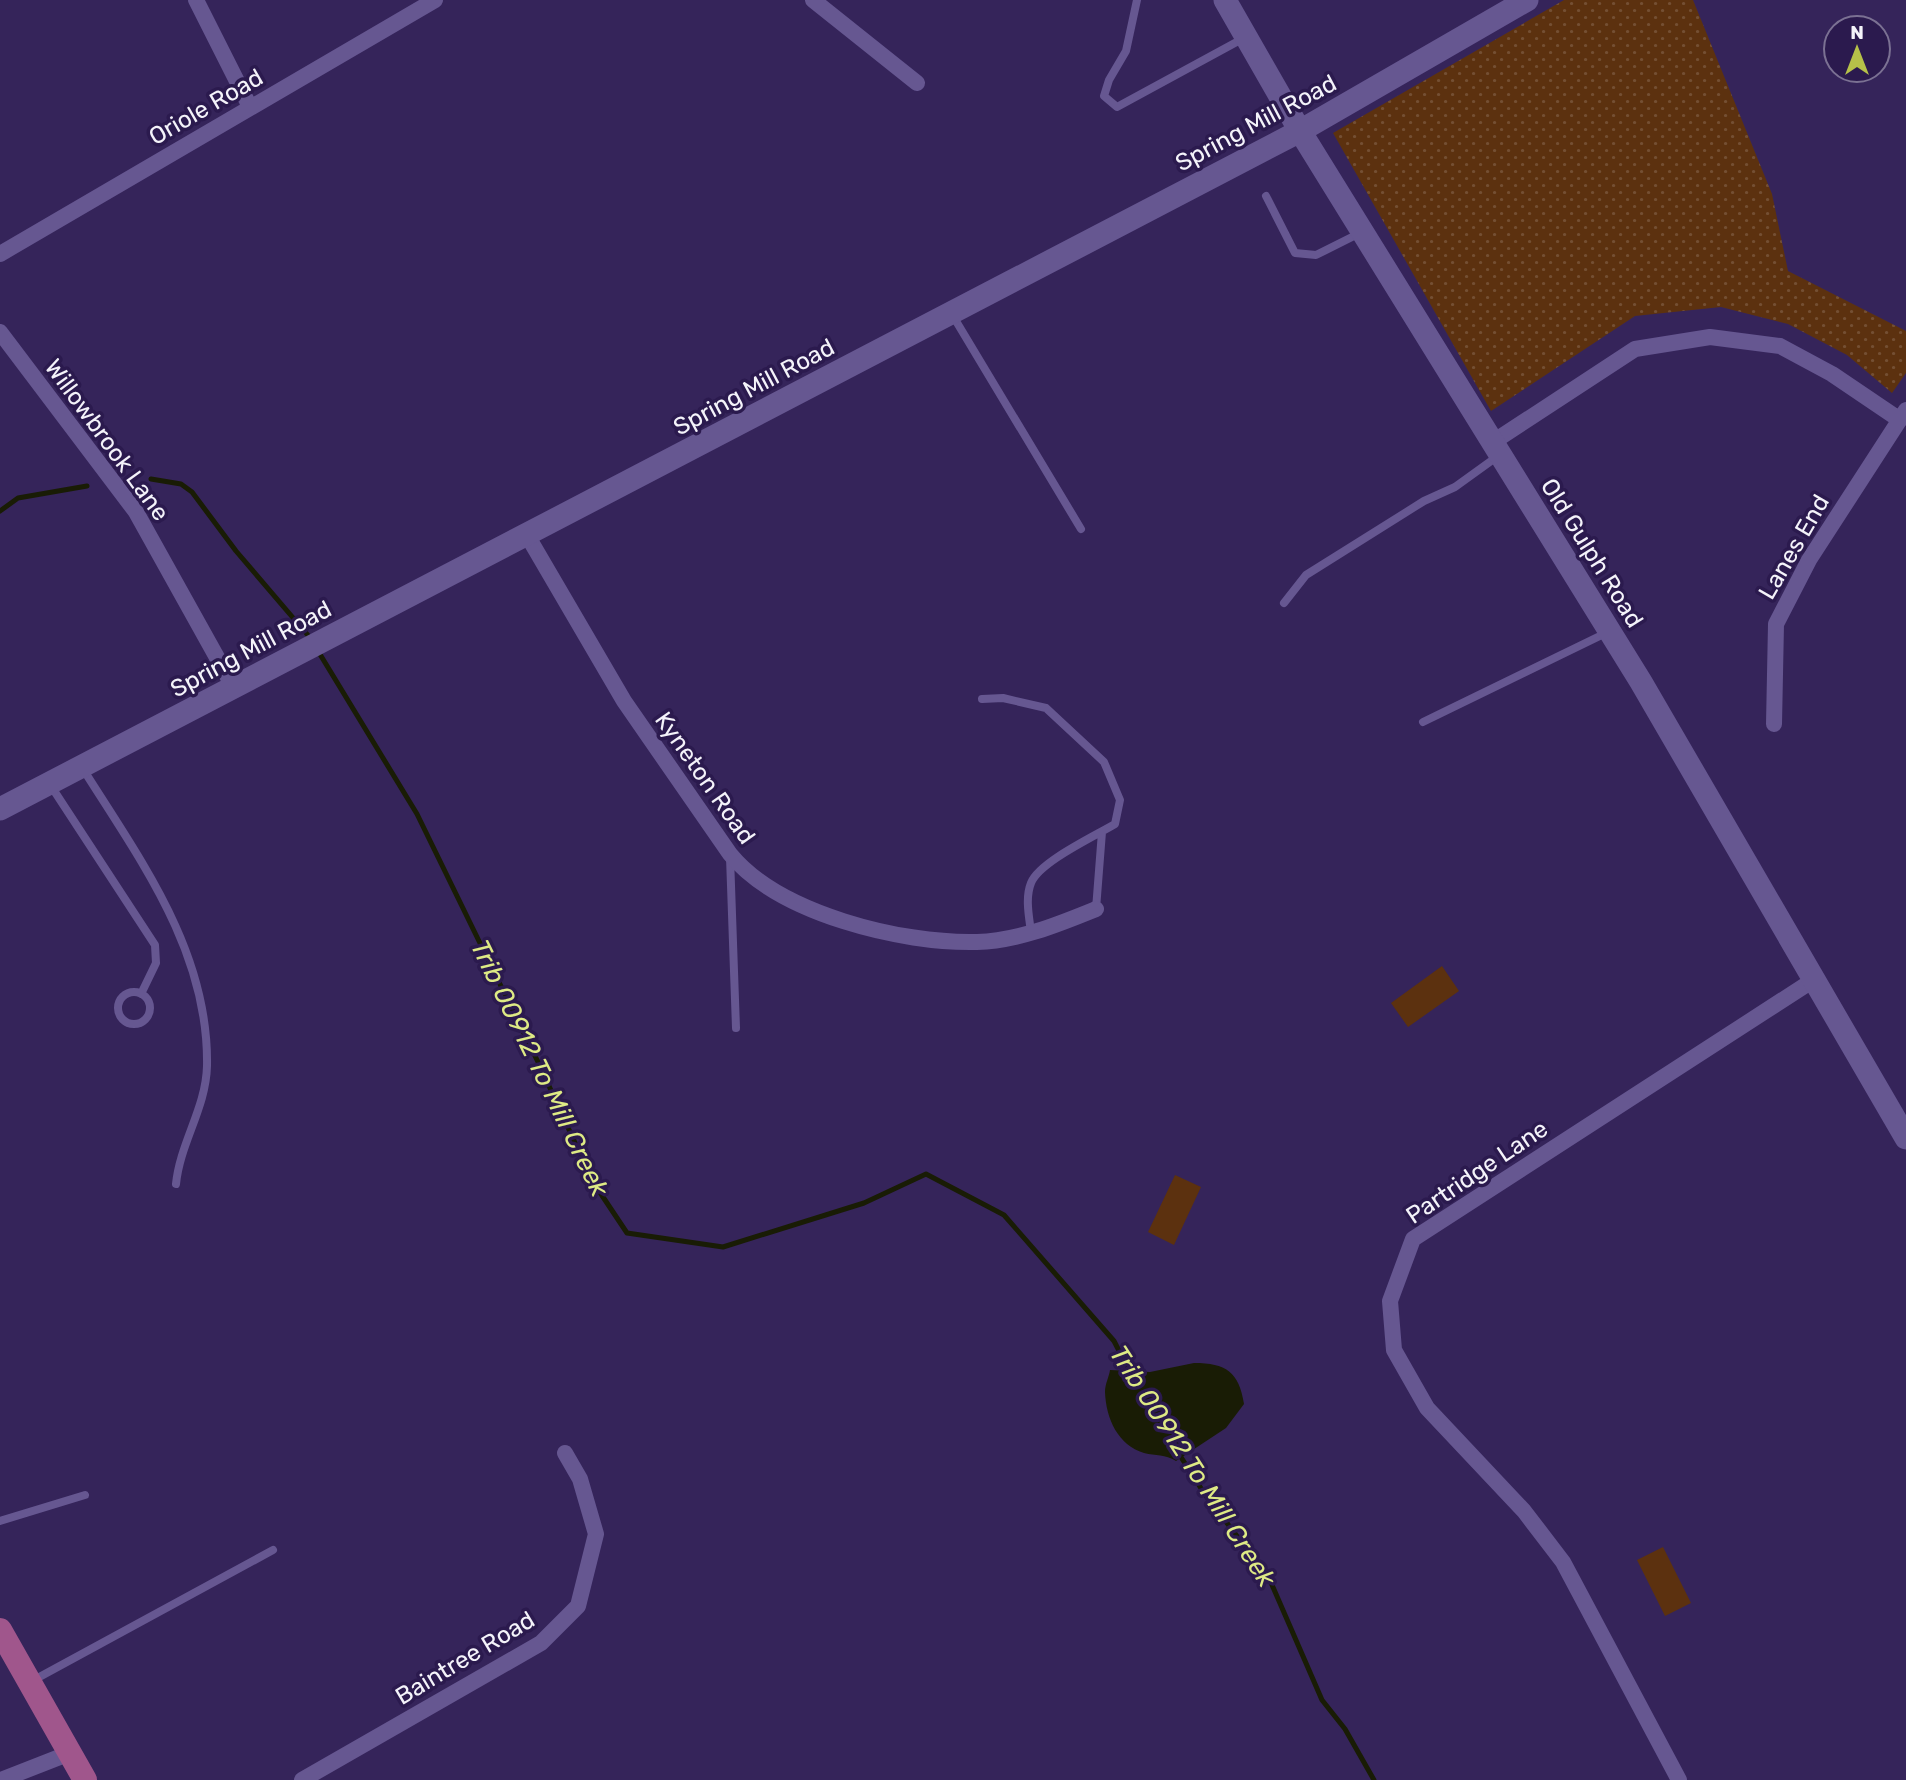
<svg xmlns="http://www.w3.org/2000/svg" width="1906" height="1780" font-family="Rubik,sans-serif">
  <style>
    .grass { fill: url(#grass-dots) }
    .pitch { fill: #5c310f }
    .water { fill: #191c05 }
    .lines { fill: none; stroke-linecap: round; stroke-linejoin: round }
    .stream { stroke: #191c05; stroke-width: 5 }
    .lane { stroke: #665791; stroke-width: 8 }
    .street { stroke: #665791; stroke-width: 16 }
    .secondary { stroke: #665791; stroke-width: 23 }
    .primary { stroke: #a0568c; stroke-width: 24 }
    .labels { text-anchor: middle; stroke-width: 7; stroke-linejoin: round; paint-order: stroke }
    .street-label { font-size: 24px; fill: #f4f3fa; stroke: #2b1a4e }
    .water-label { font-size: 26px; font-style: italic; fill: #deea85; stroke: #2b1a4e }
  </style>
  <defs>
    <pattern id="grass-dots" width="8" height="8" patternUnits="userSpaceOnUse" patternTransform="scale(1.75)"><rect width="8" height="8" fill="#5c310f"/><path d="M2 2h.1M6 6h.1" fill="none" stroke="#744f33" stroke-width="1.8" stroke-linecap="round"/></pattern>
  </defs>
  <rect width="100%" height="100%" fill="#35245a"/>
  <path class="grass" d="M1564 0H1693L1772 194 1788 271 1906 331V373L1892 393 1847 355 1788 324 1721 307 1635 316 1491 411 1333 133Z"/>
  <path class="pitch" d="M1442 966 1459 991 1408 1027 1391 1003Z
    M1175 1175 1201 1187 1174 1245 1148 1232Z
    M1663 1547 1691 1603 1665 1616 1637 1560Z"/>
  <path class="water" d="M1194 1363C1226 1363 1239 1372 1244 1404L1226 1428 1176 1461C1165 1454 1156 1456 1144 1453 1118 1445 1106 1419 1105 1392 1105 1384 1109 1377 1110 1370L1150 1372Z"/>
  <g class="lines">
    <path class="stream" d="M151 479 181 484 192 492 236 551 312 640
      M0 511 18 498 87 486
      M318 651 417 814 538 1062 593 1182 627 1233 723 1247 864 1203 926 1174 1004 1215 1114 1341 1131 1374
      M1179 1454 1204 1493 1269 1578 1322 1700 1345 1729 1374 1780"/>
    <path class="lane" d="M1137 0 1126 51 1109 80 1104 96 1117 107 1244 38
      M1266 196 1295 253 1316 255 1360 233
      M953 316 1081 529
      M1284 603 1306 575 1424 501 1455 487 1498 456
      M982 699 1003 698 1046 708 1104 762 1120 800 1115 824C1095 836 1039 862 1031 883 1025 898 1029 916 1031 932
      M1423 722 1606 633
      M83 769C141 861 209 952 207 1066 206 1108 180 1143 176 1184
      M51 786 155 945 156 963 141 994
      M730 857 736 1028
      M1096 909 1102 832
      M118 1008a16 16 0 1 1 32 0a16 16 0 1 1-32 0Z
      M0 1521 85 1495
      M32 1681 273 1550"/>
    <path class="street" d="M196 0 250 107
      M813 0 917 83
      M0 254 435 0
      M0 332 136 512 234 688
      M1493 442 1635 349 1710 337 1780 346 1832 374 1900 420
      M527 535 624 701 730 854C779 914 902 944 977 942 1018 941 1059 924 1096 909
      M1774 724 1776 624 1809 560 1906 410
      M1 1780 70 1753
      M302 1780 541 1643 578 1606 596 1534 580 1479 565 1453
      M1679 1780 1563 1562 1524 1511 1427 1408 1394 1350 1390 1301 1413 1239 1815 979"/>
    <path class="secondary" d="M1225 0 1300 131 1641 682 1906 1138
      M0 809 1300 131 1527 0"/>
    <path class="primary" d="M0 1630 85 1780"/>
  </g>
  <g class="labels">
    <g class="street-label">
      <text transform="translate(206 107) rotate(-30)" y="8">Oriole Road</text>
      <text transform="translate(1256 123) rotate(-28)" y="8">Spring Mill Road</text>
      <text transform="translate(754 387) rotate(-28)" y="8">Spring Mill Road</text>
      <text transform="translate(107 440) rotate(54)" y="8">Willowbrook Lane</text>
      <text transform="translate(1794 547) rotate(-60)" y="8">Lanes End</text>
      <text transform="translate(1592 553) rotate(58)" y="8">Old Gulph Road</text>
      <text transform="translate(251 649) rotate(-28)" y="8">Spring Mill Road</text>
      <text transform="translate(705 778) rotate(55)" y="8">Kyneton Road</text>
      <text transform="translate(1477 1172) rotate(-34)" y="8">Partridge Lane</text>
      <text transform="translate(465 1658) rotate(-31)" y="8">Baintree Road</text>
    </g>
    <g class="water-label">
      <text transform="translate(540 1068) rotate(64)" y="9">Trib 00912 To Mill Creek</text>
      <text transform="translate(1193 1466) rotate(57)" y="9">Trib 00912 To Mill Creek</text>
    </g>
  </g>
  <g transform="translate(1857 49)"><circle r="33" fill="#2b1a4e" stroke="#7b7193" stroke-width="2"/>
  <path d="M0-5L12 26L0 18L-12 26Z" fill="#b6c149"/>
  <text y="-10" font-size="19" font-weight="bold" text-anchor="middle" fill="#f4f3fa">N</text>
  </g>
</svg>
